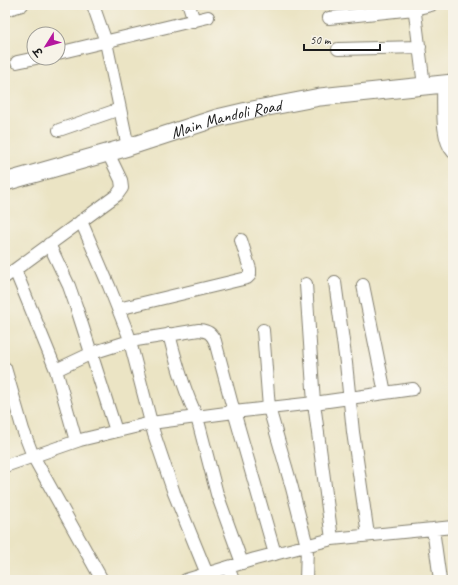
<svg xmlns="http://www.w3.org/2000/svg" width="458" height="585" font-family="Caveat,'Playpen Sans Deva',sans-serif">
  <style>
    .lines { fill: none; stroke-linecap: round; stroke-linejoin: round }
    .street-casing { stroke: #848070; stroke-width: 14 }
    .secondary-casing { stroke: #848070; stroke-width: 19 }
    .street { stroke: #fff; stroke-width: 12 }
    .secondary { stroke: #fff; stroke-width: 17 }
    .labels { text-anchor: middle; stroke-width: 3; stroke-linejoin: round; paint-order: stroke }
    .street-label { font-size: 17px; fill: #1c1c1c; stroke: #f7f3e8 }
  </style>
  <rect width="100%" height="100%" fill="#f7f3e8"/>
  <filter id="ink" filterUnits="userSpaceOnUse"><feTurbulence type="fractalNoise" baseFrequency=".025" numOctaves="2"/><feDisplacementMap in="SourceGraphic" scale="8" xChannelSelector="R" yChannelSelector="G"/><feConvolveMatrix kernelMatrix="1 2 1 2 8 2 1 2 1" color-interpolation-filters="sRGB"/></filter>
  <filter id="wash" filterUnits="userSpaceOnUse"><feTurbulence type="fractalNoise" baseFrequency=".012" numOctaves="4" result="noise"/><feDisplacementMap in="SourceGraphic" scale="16" xChannelSelector="R" yChannelSelector="G"/><feGaussianBlur stdDeviation="0.9" result="paint"/><feColorMatrix in="noise" values="0 0 0 0 0 0 0 0 0 0 0 0 0 0 0 0 0 1.4 0 .05"/><feComposite in="paint" operator="in"/></filter>
  <g filter="url(#wash)">
    <rect width="100%" height="100%" fill="#ebe4c4"/>
  </g>
  <g filter="url(#ink)">
    <g class="lines">
      <g class="street-casing">
        <path id="street" d="M93 5 106 42 128 147
          M189 5 194 21
          M414 5 424 86
          M5 10 22 5
          M329 18 414 9 431 5
          M338 49 420 47
          M58 53 208 17
          M17 62 36 58
          M443 84C444 103 440 138 453 152
          M59 130 120 109
          M81 221 109 286 128 334 154 434 174 493 207 574
          M49 244 69 286 76 306 116 431
          M15 270 56 370 76 441
          M5 277 117 195 122 188 121 180 108 153
          M335 282 346 363 353 432 368 535
          M306 284 314 403 332 539
          M363 285 385 393
          M118 309 247 278 250 275V269L241 240
          M263 330 269 408 292 488 307 546 306 580
          M169 334C176 362 184 391 197 417L217 494 242 563
          M5 368 23 430 33 456 102 580
          M56 370 92 353 130 341 199 330C208 331 211 333 215 341L231 401 275 554
          M5 466 80 440 151 423 234 412 314 403 413 389
          M433 529 440 580
          M228 567 233 580
          M186 580 255 559 332 539 453 527"/>
      </g>
      <g class="secondary-casing">
        <g id="secondary">
          <path id="s1" d="M5 182 128 147 217 118 247 111 320 97 453 83"/>
        </g>
      </g>
      <use href="#street" class="street"/>
      <use href="#secondary" class="secondary"/>
    </g>
  </g>
  <g class="labels">
    <g class="street-label">
      <text dy="6" stroke="none"><textPath href="#s1" startOffset="230">Main Mandoli Road</textPath></text>
    </g>
  </g>
  <rect width="458" height="585" fill="none" stroke="#f7f3e8" stroke-width="20"/>
  <g transform="translate(46 46) rotate(233)"><circle r="19" fill="#f7f3e8" stroke="#9f9d96"/>
  <path d="M0-3L7 15L0 10L-7 15Z" fill="#b5179e"/>
  <text y="-6" font-size="11" font-weight="bold" text-anchor="middle" fill="#1c1c1c">उ</text>
  </g>
  <path d="M304 44v6h76v-6" fill="none" stroke="#1c1c1c" stroke-width="2"/>
  <text x="310" y="44" font-size="12" fill="#1c1c1c" stroke="#f7f3e8" stroke-width="3" paint-order="stroke">50 m</text>
</svg>
